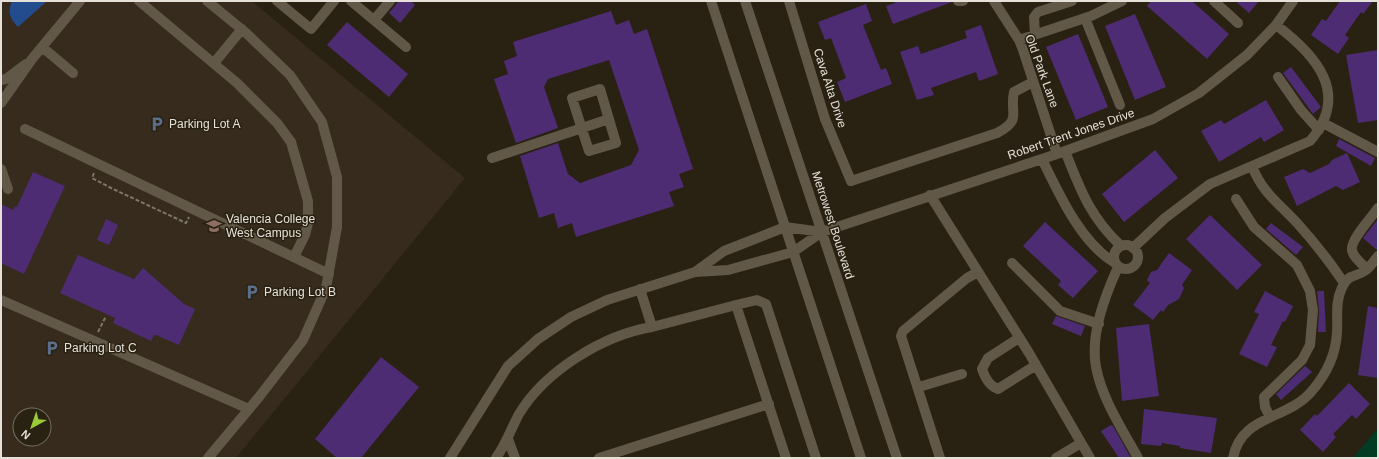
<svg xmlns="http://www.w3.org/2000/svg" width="1379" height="459" font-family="Arial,sans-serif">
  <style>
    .education { fill: #362b1c; fill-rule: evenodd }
    .green { fill: #003b23 }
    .water { fill: #234c8e }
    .building { fill: #4e2c73 }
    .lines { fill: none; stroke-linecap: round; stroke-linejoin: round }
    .path { stroke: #7d776a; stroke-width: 2; stroke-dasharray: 4 2; stroke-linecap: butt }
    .minor { stroke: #615848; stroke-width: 10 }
    .labels { text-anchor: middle; stroke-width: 3; stroke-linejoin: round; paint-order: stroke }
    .street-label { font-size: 12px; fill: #e6e1d8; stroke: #292112 }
    .poi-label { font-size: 12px; fill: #e6e1d8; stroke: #292112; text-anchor: start }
  </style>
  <rect width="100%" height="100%" fill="#292112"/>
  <path class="education" d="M1 1H252L465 178 236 458H1ZM20 415H44V439H20Z"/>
  <path class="green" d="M1378 428V458H1353Z"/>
  <path class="water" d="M12 1H47L18 27C10 19 7 12 12 1Z"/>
  <path class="building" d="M399 1H411L415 5 400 23 389 13Z
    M895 1H952V2L893 24 886 6 895 3Z
    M1151 1H1192L1229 34 1207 59 1147 6Z
    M1235 1H1259L1249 13Z
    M1340 1H1373L1363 14 1361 12 1345 35 1349 38 1338 54 1311 35 1322 19 1326 21Z
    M866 4 872 21 863 25 881 70 886 68 892 84 845 102 837 82 846 78 831 38 825 40 818 22Z
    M611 11 616 25 629 20 634 34 647 29 693 169 679 174 684 187 669 192 674 206 576 237 572 223 558 228 554 213 539 218 520 156 558 143 568 174 580 183 631 165 639 150 609 60 548 79 544 87 558 128 516 143 494 79 508 74 504 61 517 56 513 42Z
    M1135 14 1166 87 1135 100 1105 26Z
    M347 22 408 74 389 97 327 45Z
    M981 25 998 74 979 81 976 72 931 88 934 95 917 100 900 52 918 46 921 54 967 38 965 31Z
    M1078 34 1108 107 1076 120 1046 47Z
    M1378 50V120L1358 123 1346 55Z
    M1291 67 1321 107 1313 114 1283 73Z
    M1266 100 1284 130 1264 142 1261 137 1219 162 1201 131 1221 120 1224 124Z
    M1339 139 1375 158 1371 166 1336 146Z
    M1155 150 1178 178 1124 222 1102 194Z
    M1347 153 1360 182 1343 190 1336 186 1297 206 1284 177 1303 169 1310 173 1329 164 1332 160Z
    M33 172 65 186 24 274 1 263V204L13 210 15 206 17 207Z
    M1210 215 1262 265 1237 290 1186 239Z
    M106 219 118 225 109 245 97 240Z
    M1378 219V250H1377L1363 238Z
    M1045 222 1098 271 1073 298 1058 285 1061 281 1023 246Z
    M1271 223 1303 247 1296 255 1266 229Z
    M1169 253 1192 270 1182 285 1184 288 1179 299 1168 305 1163 312 1161 310 1153 320 1133 305 1150 283 1147 280 1151 272 1157 270Z
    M78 255 134 279 143 268 184 304 195 309 179 345 156 335H154L151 341 113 323 115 318 60 293Z
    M1265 291 1293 306 1285 322 1283 321 1271 345 1277 347 1267 367 1239 354 1259 314 1254 312Z
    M1317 291H1324L1326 332H1318L1319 310Z
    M1368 306 1378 308V378L1358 375Z
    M1056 316 1085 326 1081 336 1052 324Z
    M1149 324 1159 396 1122 401 1116 328Z
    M381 357 419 387 361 458H337L315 439Z
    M1305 366 1312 372 1281 400 1276 394Z
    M1349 383 1370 404 1356 419 1352 415 1333 434 1336 437 1323 452 1300 430 1315 414 1317 416Z
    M1144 409 1217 418 1211 453 1180 448V446L1162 443 1161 446 1141 444Z
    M1111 425 1113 426 1131 458H1119L1101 431Z"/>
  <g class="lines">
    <path class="path" d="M94 173 92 178 111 188 186 223 189 217
      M98 332 106 316"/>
    <path class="minor" d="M139 1 237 83 277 123 291 142 308 201V223L305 235 294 257
      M207 1 245 32 290 75 322 122 337 177V227L326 288 303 340 259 397 208 458
      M277 1 311 29 334 1
      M351 1 406 47
      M711 1 861 458
      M745 1 897 458
      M789 1 825 119 851 181 997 133C1023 119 1009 114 1014 92L1033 82
      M958 1H963
      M994 1 1019 40 1023 50 1057 154
      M1214 1 1238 23
      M1085 18 1120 105
      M374 20 390 1
      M1035 35 1034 17 1038 12 1072 1
      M1019 40 1091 16 1122 1
      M42 47 73 73
      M214 63 242 29
      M1278 77 1301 110 1319 130
      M1 80 6 79 26 64
      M600 89 616 143 589 151 572 98Z
      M1 103 32 59 80 1
      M1323 123 1378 152
      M25 129 329 274
      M1065 151C1080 189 1090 217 1121 246
      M492 158 609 119
      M1042 159C1059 194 1081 243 1115 263
      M1252 166C1263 194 1279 203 1298 224 1315 243 1330 262 1344 283
      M1 169 8 189
      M930 195 1029 353 1090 458
      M1236 199 1254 227 1297 265 1310 291 1313 310 1310 345 1302 360 1264 397 1265 407 1270 417
      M1114 257a12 12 0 1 1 24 0a12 12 0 1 1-24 0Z
      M1133 248 1165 218 1210 184 1310 141C1351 94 1316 55 1276 25
      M1012 263 1060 311 1099 324
      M1118 267C1105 296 1090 334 1096 367 1102 399 1122 429 1138 458
      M1367 269C1362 264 1353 257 1352 250 1350 240 1372 217 1378 208
      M695 272 724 251 785 227 822 232
      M640 289 652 327 736 305 786 458
      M1 300 249 409
      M736 305 757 300 766 304 816 458
      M1019 338 988 358 982 369C985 378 989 386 998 389L1036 365
      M919 387 962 374
      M508 439 515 458
      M450 458 508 366 538 339 571 317 607 300 695 272 728 270 793 252 822 232 1057 154 1153 119 1199 93 1247 55 1276 25 1293 1
      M496 458C506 444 511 429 519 414 545 371 603 335 652 327
      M599 458 769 404
      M940 458 901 336 903 331 967 278 978 272
      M1056 458 1081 443
      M1233 458C1241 415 1287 420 1311 392 1326 375 1336 354 1337 332 1338 318 1335 303 1341 290 1349 271 1355 279 1366 270 1370 267 1374 261 1378 256"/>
  </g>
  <defs>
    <g id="parking-bare" transform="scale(1.2)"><path d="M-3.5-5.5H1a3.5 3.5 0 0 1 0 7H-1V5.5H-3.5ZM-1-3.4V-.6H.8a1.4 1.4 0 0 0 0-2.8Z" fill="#5c6f8a" stroke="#292112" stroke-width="2.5" paint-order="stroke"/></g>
    <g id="university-bare" transform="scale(1.2)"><path d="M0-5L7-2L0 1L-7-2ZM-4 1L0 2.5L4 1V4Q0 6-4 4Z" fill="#8d6e63" stroke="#292112" stroke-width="2.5" paint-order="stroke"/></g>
  </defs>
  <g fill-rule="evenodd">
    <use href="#parking-bare" x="157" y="124"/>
    <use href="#university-bare" x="214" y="226"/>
    <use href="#parking-bare" x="252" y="292"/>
    <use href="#parking-bare" x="52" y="348"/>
  </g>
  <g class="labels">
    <g class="street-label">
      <text transform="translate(1042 71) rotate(70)" y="4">Old Park Lane</text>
      <text transform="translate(830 88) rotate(72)" y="4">Cava Alta Drive</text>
      <text transform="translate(1071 134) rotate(-19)" y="4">Robert Trent Jones Drive</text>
      <text transform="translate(833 225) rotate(72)" y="4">Metrowest Boulevard</text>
    </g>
    <g class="poi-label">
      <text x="169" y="128">Parking Lot A</text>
      <text x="226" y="223">Valencia College<tspan x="226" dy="14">West Campus</tspan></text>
      <text x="264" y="296">Parking Lot B</text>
      <text x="64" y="352">Parking Lot C</text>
    </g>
  </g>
  <rect width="1379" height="459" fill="none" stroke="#e6e1d8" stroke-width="4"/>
  <g transform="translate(32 427) rotate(220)"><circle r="19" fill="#292112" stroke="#756e61"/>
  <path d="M0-3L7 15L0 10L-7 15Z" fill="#99cb36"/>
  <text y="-6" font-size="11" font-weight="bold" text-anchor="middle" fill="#e6e1d8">N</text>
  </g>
</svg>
